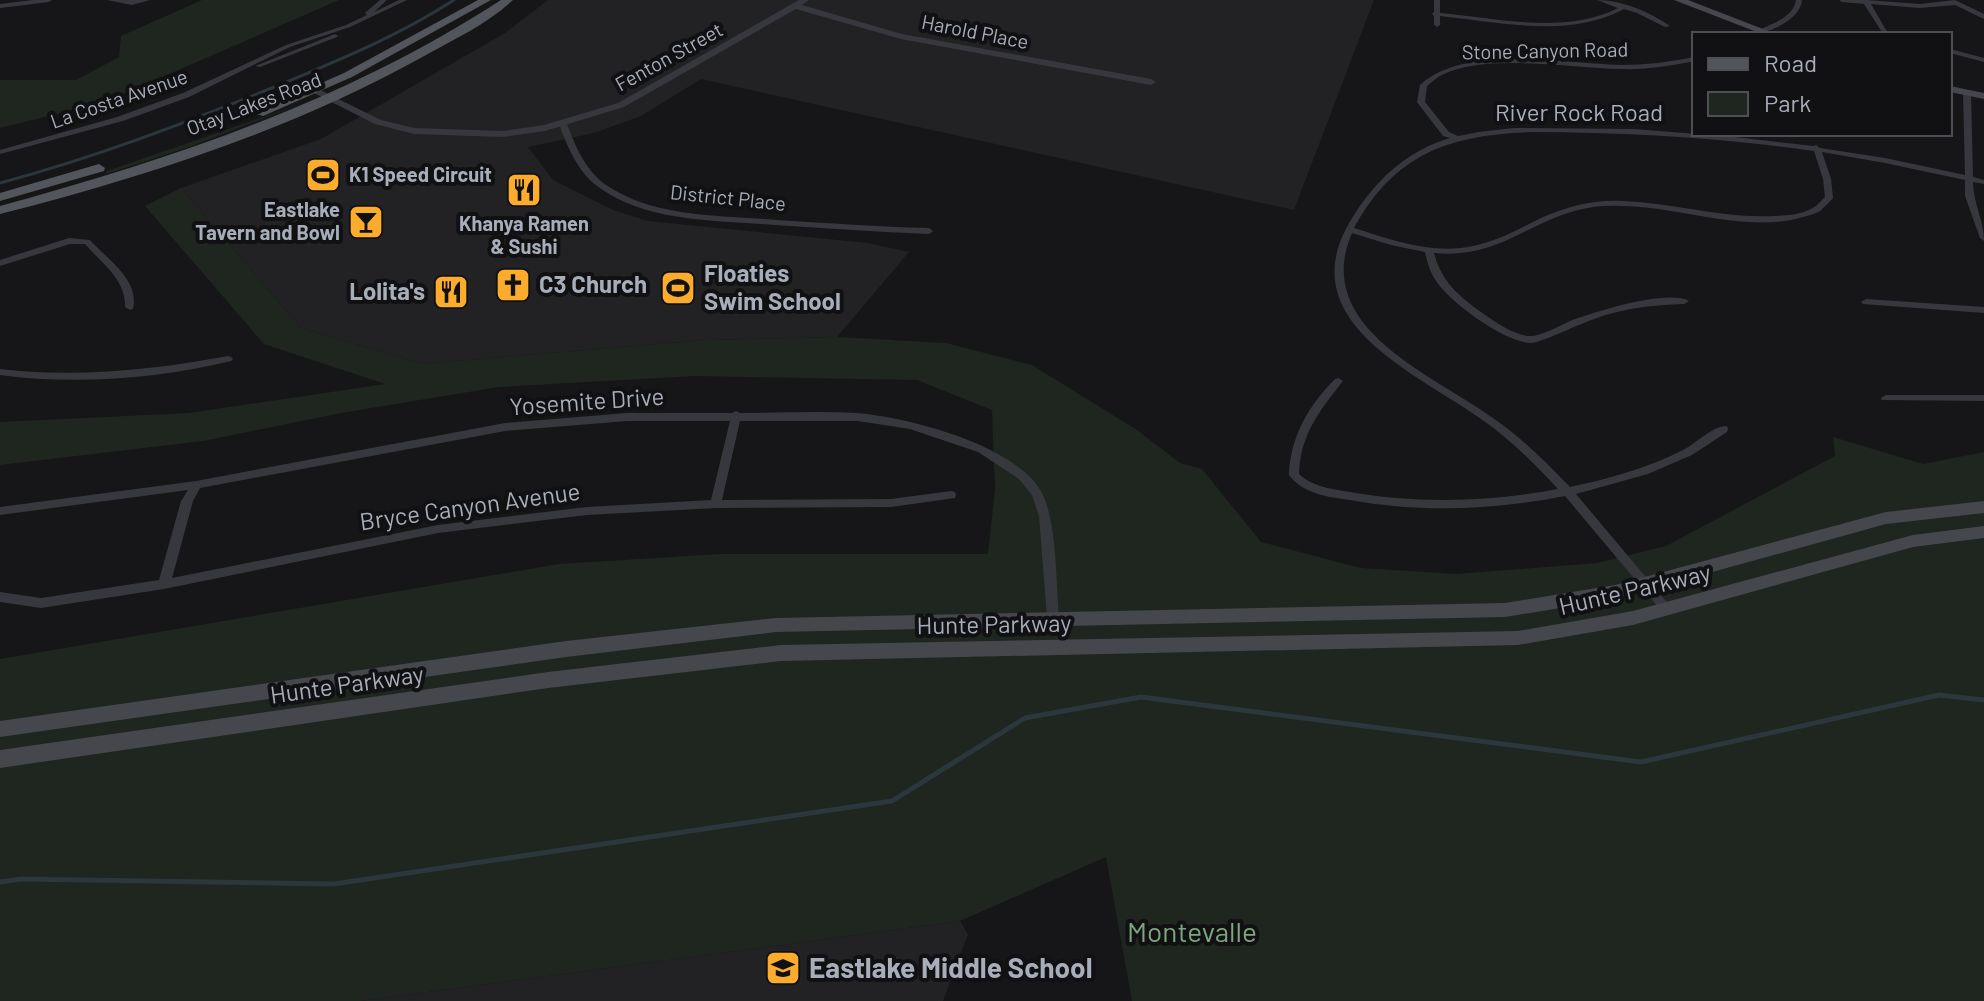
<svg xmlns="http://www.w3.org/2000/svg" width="1984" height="1001" font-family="Barlow,sans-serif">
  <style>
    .built { fill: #222225 }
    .green { fill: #1e261f }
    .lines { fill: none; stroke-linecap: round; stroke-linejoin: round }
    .stream-far1 { stroke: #2b363d; stroke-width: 3 }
    .stream { stroke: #2b363d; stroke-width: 5 }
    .minor { fill: #37383d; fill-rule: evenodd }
    .tertiary { fill: #37383d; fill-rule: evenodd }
    .secondary { fill: #45474d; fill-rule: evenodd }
    .primary { fill: #53555c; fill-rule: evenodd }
    .labels { text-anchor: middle; stroke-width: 8; stroke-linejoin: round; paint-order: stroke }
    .far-street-label { font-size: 20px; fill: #a7adb9; stroke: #111113 }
    .far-poi-label { font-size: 20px; font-weight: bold; fill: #a7adb9; stroke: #111113; text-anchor: start }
    .street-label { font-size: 24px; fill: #a7adb9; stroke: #111113 }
    .poi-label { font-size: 24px; font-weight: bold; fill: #a7adb9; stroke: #111113; text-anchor: start }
    .near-park-label { font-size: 28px; fill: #7da57e; stroke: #111113 }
    .near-poi-label { font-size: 28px; font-weight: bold; fill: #a7adb9; stroke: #111113; text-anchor: start }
  </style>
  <rect width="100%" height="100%" fill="#161618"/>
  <path class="built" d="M548 0H1374L1294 210 701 79 641 116 594 133 528 147 553 180 613 210 648 221 868 243 909 252 837 337 706 340 422 364 301 328 181 188 321 139 505 33Z
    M960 921 968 934 943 1001H360Z"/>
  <path class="green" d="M202 0H339L105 102 0 128V80H76L119 57 121 36Z
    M298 105 189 147 106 174 107 171Z
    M181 188 301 328 422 364 706 340 837 337 946 343 1032 365 1137 430 1180 463 1202 469 1261 542 1361 568 1456 574 1597 563 1666 546 1835 456 1833 437 1923 464 1984 452V1001H1132L1106 857 960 921 360 1001H0V659L559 564 720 554H988L995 489 992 410 917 380 694 376 499 387 341 413 203 441 0 465V422L189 413 385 384 264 344 145 206Z"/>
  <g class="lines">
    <path class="stream-far1" d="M0 183C93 158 183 124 272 88 334 62 397 37 454 0"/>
    <path class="stream" d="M0 882 21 879 334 884 892 801 1025 718 1141 697 1641 762 1939 695 1984 700"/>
    <path class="minor" d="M33 0H52L49 2 0 8V4Z
      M107 0H150L132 5Z
      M380 0H387L374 12 399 0H407L350 27 290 47 189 97 123 121 0 154V150L117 117 183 93 286 45 346 25 367 15 365 13 366 12Z
      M1434 0H1440V13C1497 18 1565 35 1618 8L1597 0C1621 0 1650 12 1670 26L1665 27 1637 13 1624 9C1568 39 1500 22 1440 16V25L1437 27 1434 25V16L1432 14 1434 12Z
      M1796 0H1802C1801 19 1769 34 1752 34 1767 24 1793 20 1796 0Z
      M1839 0H1867L1920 4 1955 0 1984 14V19L1955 5 1920 8 1871 4 1886 30 1893 34 1882 32 1864 4 1842 2Z
      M335 34 338 36 337 37 260 67 255 66Z
      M1950 49 1984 58V62L1950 53Z
      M1694 57V61C1670 66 1645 70 1620 69 1572 68 1485 53 1442 75 1437 77 1432 82 1427 86L1425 102 1449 132 1458 136 1479 132 1514 128 1634 129 1735 137 1813 146 1816 145 1820 148 1885 158 1965 175 1963 92 1967 90 1971 92 1973 177 1984 180V184L1973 182C1973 203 1984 220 1984 241L1980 238 1965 196V180L1885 163 1822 152 1831 179 1833 198C1829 202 1825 207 1820 211 1815 214 1809 215 1803 217 1747 234 1678 206 1621 206 1607 205 1592 206 1578 210 1525 224 1496 259 1434 253 1440 277 1454 292 1474 307 1490 318 1508 333 1528 336 1540 337 1557 327 1568 322 1593 312 1667 289 1689 301L1684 304C1653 305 1623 308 1594 319 1581 323 1541 343 1531 343 1504 342 1451 303 1436 281 1430 272 1427 262 1425 252L1391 245 1352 233C1312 326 1427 372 1487 414 1518 434 1544 460 1570 487 1608 479 1648 468 1683 450 1697 443 1712 426 1727 426L1728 429 1727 432 1692 455 1648 474 1576 494 1671 607 1673 610 1671 613 1667 615 1663 613 1565 496C1494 510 1421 513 1350 500 1328 497 1303 494 1289 475 1290 437 1309 405 1335 379L1338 378 1343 381C1320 410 1300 435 1299 474 1313 487 1332 489 1350 492 1419 504 1490 502 1558 489 1535 464 1510 439 1481 419 1410 369 1284 318 1356 212 1379 177 1409 150 1450 138L1443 136 1417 102 1420 85C1465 44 1563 63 1620 65 1645 65 1670 62 1694 57ZM1531 132C1626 132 1720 138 1814 151L1823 179 1825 197C1821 201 1816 207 1811 209 1800 215 1787 215 1775 216 1724 219 1674 203 1624 201 1595 199 1567 206 1541 218 1519 229 1498 241 1473 246 1433 255 1392 240 1354 228 1395 153 1450 135 1531 132Z
      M560 122 567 124C575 146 586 171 606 185 655 218 720 215 777 220 828 223 878 227 929 228L933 231 929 234C878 232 827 228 775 225 717 220 646 223 597 186 578 172 567 146 559 124Z
      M69 238 90 240C107 259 140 280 133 309L130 310 125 307C126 279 102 264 85 244H70L0 266V260Z
      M1866 299 1984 307V313L1863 304 1861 302Z
      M228 356 231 357 233 359 231 361C157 379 76 385 0 375V369C76 378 153 370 228 356Z
      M1886 395H1984V401L1882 400 1881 398Z
      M736 411 740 413C779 413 819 411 857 413 908 417 1020 446 1043 495 1057 526 1056 582 1059 617L1057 620 1053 622 1049 620 1047 617 1039 516 1032 495 1019 479 978 452 910 429 858 421H740L722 500 891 499 951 491 955 492 956 495 955 498 891 507 716 508 587 515 438 533 164 589 41 608 0 602V592L41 598 159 580 181 501 188 490 0 515V507L196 481 505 423 627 413H732ZM627 421H730L711 500 587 507 438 525 172 578 193 501 200 488 505 431Z"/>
    <path class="tertiary" d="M799 0H809L802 5 902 34 1151 79 1156 82 1151 85 901 39 796 9 624 107 545 131 503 137 414 134 375 124 308 90 316 88 381 120 414 128 503 131 544 125 618 103Z"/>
    <path class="secondary" d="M1674 0H1688L1776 34H1762Z
      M1950 86 1984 93V99L1950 92Z
      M1984 501V513L1886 524 1615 599 1505 617 776 632 566 657 0 737V721L566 641 776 618 1505 603 1615 585 1886 512Z
      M1984 526V538L1913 547 1633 625 1518 645 781 661 548 688 0 768V750L548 672 781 645 1518 631 1633 611 1913 535Z"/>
    <path class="primary" d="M478 0H491L352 77 263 116 253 113 344 73Z
      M501 0H513C489 23 455 39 426 55 294 129 146 177 0 214V206C176 158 347 100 501 0Z
      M99 164 105 168 104 171 0 201V193Z"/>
  </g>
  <defs>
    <g id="stadium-square" transform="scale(1.8)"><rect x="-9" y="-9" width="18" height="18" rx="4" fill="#fbac2c" stroke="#111113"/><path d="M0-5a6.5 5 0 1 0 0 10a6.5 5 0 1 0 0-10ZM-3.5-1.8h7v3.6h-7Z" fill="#111"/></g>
    <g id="restaurant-square" transform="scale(1.8)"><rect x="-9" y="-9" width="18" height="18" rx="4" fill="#fbac2c" stroke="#111113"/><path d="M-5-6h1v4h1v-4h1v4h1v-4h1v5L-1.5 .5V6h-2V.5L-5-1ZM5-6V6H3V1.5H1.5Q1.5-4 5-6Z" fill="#111"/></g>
    <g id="bar-square" transform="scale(1.8)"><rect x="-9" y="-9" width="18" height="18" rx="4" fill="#fbac2c" stroke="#111113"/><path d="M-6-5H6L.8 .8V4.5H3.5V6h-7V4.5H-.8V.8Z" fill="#111"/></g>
    <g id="church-square" transform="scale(1.8)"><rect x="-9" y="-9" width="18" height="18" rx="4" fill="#fbac2c" stroke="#111113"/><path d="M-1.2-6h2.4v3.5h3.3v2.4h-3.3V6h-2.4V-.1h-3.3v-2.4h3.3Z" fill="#111"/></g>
    <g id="school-square" transform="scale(1.8)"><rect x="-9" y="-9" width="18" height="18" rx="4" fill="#fbac2c" stroke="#111113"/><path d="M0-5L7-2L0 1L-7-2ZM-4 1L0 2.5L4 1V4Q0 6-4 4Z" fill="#111"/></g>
  </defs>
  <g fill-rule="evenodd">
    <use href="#stadium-square" x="323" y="175"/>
    <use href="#restaurant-square" x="524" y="190"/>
    <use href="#bar-square" x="366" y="222"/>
    <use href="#church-square" x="513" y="285"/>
    <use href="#stadium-square" x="678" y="288"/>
    <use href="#restaurant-square" x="451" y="292"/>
    <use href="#school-square" x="783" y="968"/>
  </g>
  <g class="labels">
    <g class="far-street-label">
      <text transform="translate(975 32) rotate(11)" y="7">Harold Place</text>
      <text transform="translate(1545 51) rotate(-1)" y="7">Stone Canyon Road</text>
      <text transform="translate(669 57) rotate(-29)" y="7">Fenton Street</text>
      <text transform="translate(119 99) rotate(-19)" y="7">La Costa Avenue</text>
      <text transform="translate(254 104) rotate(-21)" y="7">Otay Lakes Road</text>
      <text transform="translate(728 198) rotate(6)" y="7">District Place</text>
    </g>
    <g class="far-poi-label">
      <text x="349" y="182">K1 Speed Circuit</text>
      <text x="340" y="217" text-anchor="end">Eastlake<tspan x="340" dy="23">Tavern and Bowl</tspan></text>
      <text x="524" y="231" text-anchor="middle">Khanya Ramen<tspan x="524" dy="23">&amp; Sushi</tspan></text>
    </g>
    <g class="street-label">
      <text x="1579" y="121">River Rock Road</text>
      <text transform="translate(587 402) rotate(-4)" y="8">Yosemite Drive</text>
      <text transform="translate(470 507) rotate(-8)" y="8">Bryce Canyon Avenue</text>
      <text transform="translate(1635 590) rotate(-13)" y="8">Hunte Parkway</text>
      <text transform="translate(994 625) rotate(-1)" y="8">Hunte Parkway</text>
      <text transform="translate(347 685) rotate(-8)" y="8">Hunte Parkway</text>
    </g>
    <g class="poi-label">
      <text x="704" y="282">Floaties<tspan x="704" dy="28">Swim School</tspan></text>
      <text x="539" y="293">C3 Church</text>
      <text x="425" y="300" text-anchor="end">Lolita's</text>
    </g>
    <g class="near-park-label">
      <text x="1192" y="942">Montevalle</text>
    </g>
    <g class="near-poi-label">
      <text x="809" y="978">Eastlake Middle School</text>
    </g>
  </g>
  <rect x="1692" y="32" width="260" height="104" fill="#111113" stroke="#4d4f55" stroke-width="2"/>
  <rect x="1708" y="58" width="40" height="12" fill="#53555c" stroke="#4d4f55" stroke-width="2"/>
  <text x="1764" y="72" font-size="24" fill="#a7adb9">Road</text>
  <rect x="1708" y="92" width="40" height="24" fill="#1e261f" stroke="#4d4f55" stroke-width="2"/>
  <text x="1764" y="112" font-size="24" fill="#a7adb9">Park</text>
</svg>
